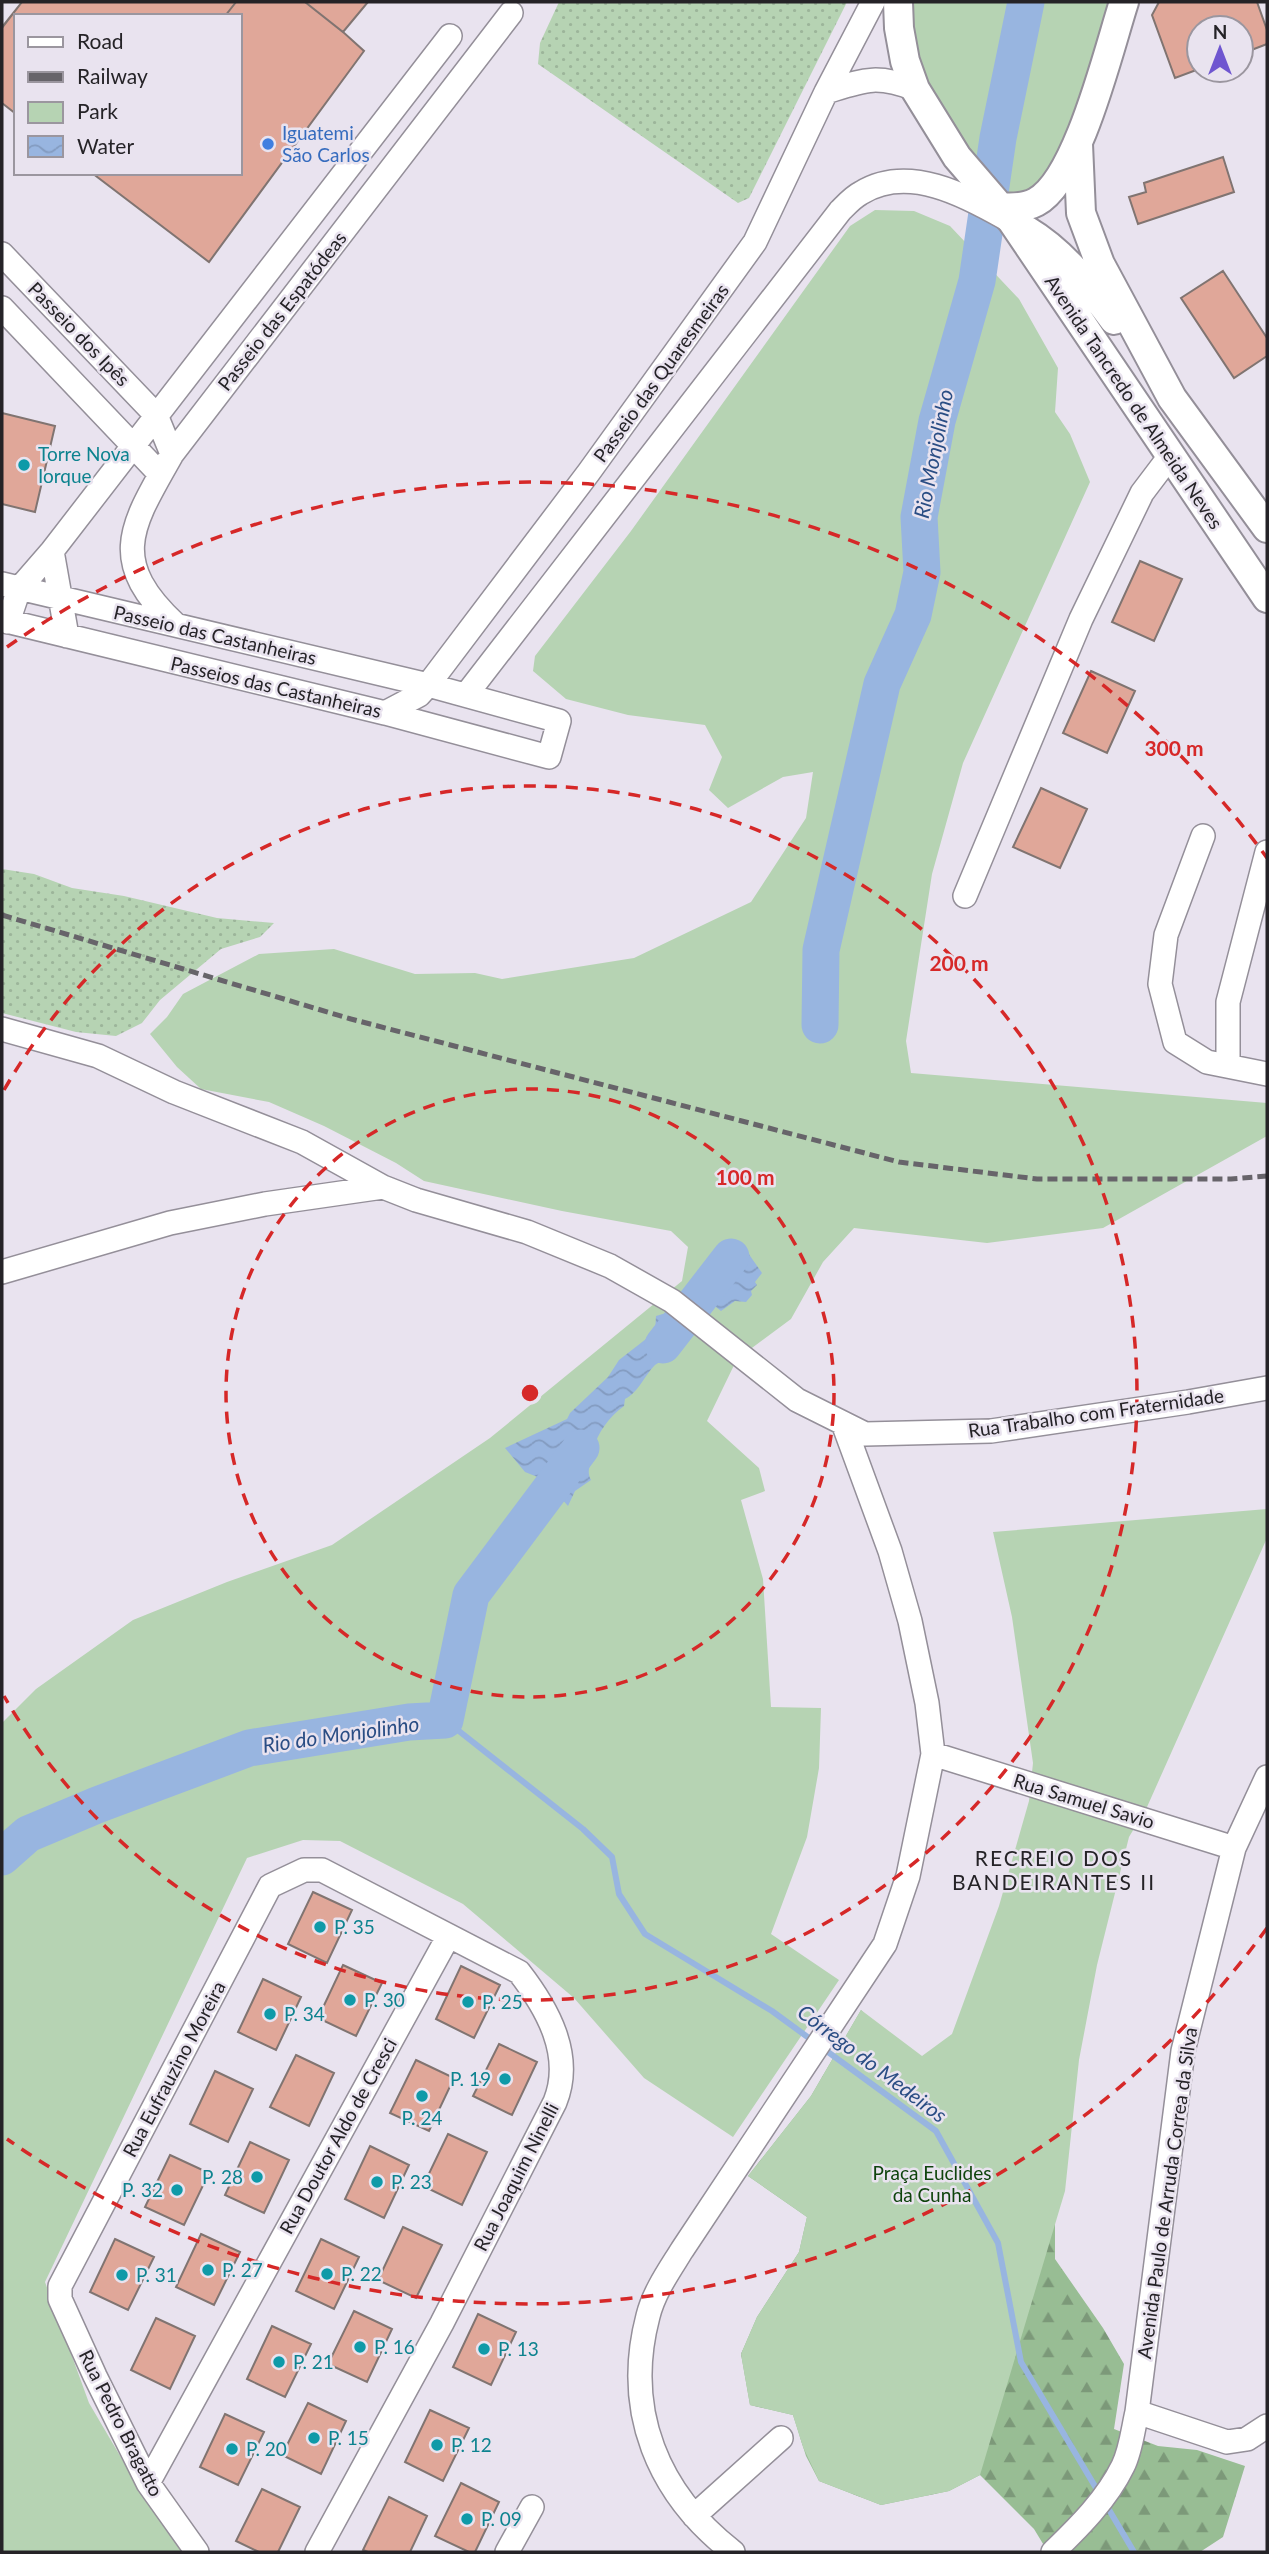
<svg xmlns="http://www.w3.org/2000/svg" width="1269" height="2554" font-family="Lato,sans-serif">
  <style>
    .grass { fill: url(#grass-dots) }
    .forest { fill: url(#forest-firs) }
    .green { fill: #b6d3b3 }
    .water { fill: url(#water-waves) }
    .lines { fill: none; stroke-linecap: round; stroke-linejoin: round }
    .stream { stroke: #98b5e0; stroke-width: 6 }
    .river { stroke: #98b5e0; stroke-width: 37 }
    .building { fill: #e0a799; stroke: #807471; stroke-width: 2 }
    .minor-casing { stroke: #948f99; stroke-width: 26 }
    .major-casing { stroke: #948f99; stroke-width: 32 }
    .minor { stroke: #fff; stroke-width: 23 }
    .major { stroke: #fff; stroke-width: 28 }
    .rail { stroke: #67646a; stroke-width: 5; stroke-dasharray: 10 5; stroke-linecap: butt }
    .ring { fill: none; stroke: #d62828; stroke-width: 3.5; stroke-dasharray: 12 9 }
    .shop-dot { fill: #3f7fe0; stroke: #e9e3ef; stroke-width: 2.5 }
    .culture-dot { fill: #0f9aa8; stroke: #e9e3ef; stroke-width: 2.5 }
    .labels { text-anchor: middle; stroke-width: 5; stroke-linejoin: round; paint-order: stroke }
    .shop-label { font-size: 19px; fill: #366cbe; stroke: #e9e3ef; text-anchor: start }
    .street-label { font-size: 19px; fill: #252327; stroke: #e9e3ef }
    .culture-label { font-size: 19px; fill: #0d838f; stroke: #e9e3ef; text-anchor: start }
    .park-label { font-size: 19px; fill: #0f440d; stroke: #e9e3ef }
    .water-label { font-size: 21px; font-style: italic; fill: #2a4d84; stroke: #e9e3ef }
    .neighbourhood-label { font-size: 21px; letter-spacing: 2px; fill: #252327; stroke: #e9e3ef }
    .centre { fill: #d62828; stroke: #e9e3ef; stroke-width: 3.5 }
    .ring-label { font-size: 21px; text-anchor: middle; font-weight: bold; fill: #d62828; stroke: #e9e3ef; stroke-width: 5; stroke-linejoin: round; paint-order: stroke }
  </style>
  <defs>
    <pattern id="grass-dots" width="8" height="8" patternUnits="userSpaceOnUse" patternTransform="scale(1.75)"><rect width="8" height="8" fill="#b6d3b3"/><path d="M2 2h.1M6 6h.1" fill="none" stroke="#9cb59a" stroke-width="1.8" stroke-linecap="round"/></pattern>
    <pattern id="forest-firs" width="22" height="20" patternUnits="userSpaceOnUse" patternTransform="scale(1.75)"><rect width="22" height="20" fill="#98bd94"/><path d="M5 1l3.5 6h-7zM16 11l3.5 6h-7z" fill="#7c9979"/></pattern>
    <pattern id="water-waves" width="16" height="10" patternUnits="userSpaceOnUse" patternTransform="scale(1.75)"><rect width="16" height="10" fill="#98b5e0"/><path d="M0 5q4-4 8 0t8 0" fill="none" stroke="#839bc0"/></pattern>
  </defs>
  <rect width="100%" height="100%" fill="#e9e3ef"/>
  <path class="grass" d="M559 2H847L749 198 738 203 538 64 540 43Z
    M2 869 34 874 72 888 124 896 217 918 274 923 260 937 221 949 160 1000 142 1023 116 1036 76 1032 2 1013Z"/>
  <path class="forest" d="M861 2010 1055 2205V2259L1103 2328 1124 2364 1114 2429 1158 2446 1197 2450 1245 2466 1223 2537 1200 2552H1048L1034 2529 980 2475 949 2491 881 2505 819 2481 806 2456 793 2415 750 2405 741 2354 757 2317 799 2252 807 2217 748 2176 811 2096Z"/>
  <path class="green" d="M898 2H1124L1078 144 1014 208 915 89Z
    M875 210 914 211 950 226 1019 299 1058 368 1055 412 1070 434 1090 482 963 763 932 874 906 1041 911 1073 1267 1103V1136L1103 1228 987 1243 854 1228 823 1262 791 1319 737 1359 707 1421 759 1468 765 1491 741 1500 763 1579 771 1707 821 1708 819 1768 807 1837 771 1934 839 1980 733 2137 644 2078 574 1998 463 1904 340 1841 303 1840 247 1858 45 2282 89 2403 149 2505 185 2552H2V1723L36 1689 133 1620 227 1582 332 1545 490 1438 682 1281 688 1247 671 1231 562 1211 424 1181 396 1163 324 1126 269 1102 201 1089 177 1067 150 1034 167 1017 183 994 259 954 334 949 415 974 475 973 502 979 634 958 751 902 806 818 813 772 783 777 728 808 709 790 722 757 705 725 628 715 566 699 533 671 535 656 631 531 850 226Z
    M1267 1509V1538L1147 1807 1129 1837 1097 1965 1079 2060 1065 2191 980 2475 949 2491 881 2505 819 2481 803 2447 793 2415 750 2405 741 2354 757 2317 799 2252 807 2217 748 2176 811 2096 861 2010 922 2056 952 2034 999 1906 1029 1801 1033 1763 1012 1617 993 1532Z"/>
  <path class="water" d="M728 1248 746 1250 762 1273 755 1282 757 1285 751 1291 752 1295 746 1302 735 1301 721 1311 707 1300 717 1284V1266Z
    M676 1310 694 1321 683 1342 673 1347 671 1357C666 1359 659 1362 655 1365 645 1375 638 1393 625 1399L624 1406C609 1417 598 1432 593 1450L597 1455C590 1462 586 1471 591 1480L575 1491 568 1506 545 1480 525 1472 505 1448 567 1419 570 1413 608 1377 619 1360 655 1332 656 1316Z"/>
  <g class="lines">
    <path class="stream" d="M445 1720 583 1829 612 1857 619 1894 645 1934 772 2011 936 2131 998 2243 1021 2362 1099 2493
      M1105 2503 1134 2552"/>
    <path class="river" d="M820 1025 821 950 882 684 913 615 922 572 919 517 937 421 977 281 998 138 1026 2
      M663 1345 731 1257
      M2 1857 28 1834 97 1805 249 1748 409 1722 445 1720 471 1595 581 1448"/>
  </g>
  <path class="building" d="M22 2H368L343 32 364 51 209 262 92 173H240V16H16V114L2 103V28Z
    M22 2H236L225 16H16V114L2 103V27Z
    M305 2H368L343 32Z
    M1159 2H1257L1267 30V44L1241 54V28H1199V69L1175 78 1152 15Z
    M1223 157 1234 192 1138 224 1129 197 1146 192 1144 183Z
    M1223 271 1267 338V356L1234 378 1181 298Z
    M2 413 55 426 35 512 2 504Z
    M1140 561 1182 579 1154 641 1112 622Z
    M1091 671 1135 691 1107 753 1063 733Z
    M1041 788 1087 809 1060 868 1013 847Z
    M313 1892 352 1910 327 1963 288 1944Z
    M343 1965 382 1983 356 2036 318 2018Z
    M461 1966 500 1985 474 2038 436 2019Z
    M263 1979 301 1997 276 2050 238 2032Z
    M499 2044 537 2062 512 2115 473 2096Z
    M296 2055 334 2073 309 2126 270 2107Z
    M416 2060 454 2078 429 2131 390 2113Z
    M215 2071 253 2089 228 2142 190 2124Z
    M448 2134 487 2152 462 2205 423 2186Z
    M250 2142 289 2160 264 2213 225 2195Z
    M370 2146 409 2165 384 2218 345 2199Z
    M170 2155 209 2173 184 2225 145 2207Z
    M403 2227 442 2245 416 2298 378 2280Z
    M201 2234 240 2252 214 2305 176 2287Z
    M115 2239 154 2257 128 2310 90 2292Z
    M321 2239 359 2257 334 2309 296 2291Z
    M354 2311 392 2329 367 2382 328 2364Z
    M478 2314 516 2332 491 2385 453 2367Z
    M156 2318 195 2336 170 2389 131 2370Z
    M272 2326 311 2344 285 2397 247 2379Z
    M308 2403 346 2421 321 2474 282 2455Z
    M430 2410 469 2428 443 2481 405 2462Z
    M225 2414 264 2432 238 2485 200 2467Z
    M461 2483 499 2502 475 2552H469L435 2536Z
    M262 2489 300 2507 278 2552H259L236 2541Z
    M389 2497 427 2516 410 2552H368L363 2550Z"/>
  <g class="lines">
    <g class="minor-casing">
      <path id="minor" d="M826 92C864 80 876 74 915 89
        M2 254 156 415 172 454
        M2 308 160 474
        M52 551 67 636
        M2 584 428 685 559 721 549 757 385 713 2 620
        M8 622 19 589 52 551 450 36
        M176 625C106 560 132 525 172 454L511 13
        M466 695 840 211C846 205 853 197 861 193 908 164 965 195 1007 219
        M385 713 419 695 428 685 589 472 755 242 826 92 873 2
        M1203 836 1166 935 1160 984 1175 1042 1207 1062 1267 1074
        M965 896 1081 619 1142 493 1170 456
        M2 1029 98 1056 174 1092 302 1142 383 1187
        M1228 1066V1002L1267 852
        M2 1272 170 1223 265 1204 383 1187 416 1200 527 1232 610 1266 672 1301 797 1400 865 1434 991 1431 1188 1402 1267 1388
        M933 1754 1234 1848
        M1137 2412 1227 2442 1247 2439 1267 2426
        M148 2483 448 1937
        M694 2516 781 2438
        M197 2552 148 2483 95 2376 60 2299V2286L270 1886 304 1870H322L519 1972C547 2008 574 2055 555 2102L442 2323 317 2552
        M507 2552 532 2507
        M733 2552C658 2494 623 2411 648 2316 654 2292 669 2271 682 2250L885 1944 908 1876 933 1754 927 1703 910 1621 890 1551 843 1423
        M1053 2552C1079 2527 1107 2499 1123 2466 1131 2450 1133 2429 1137 2412L1183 2051 1234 1848 1267 1777"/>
    </g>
    <g class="major-casing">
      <path id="major" d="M898 2 899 28 905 61 915 89 957 157 1012 221 1267 598
        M1078 144 1081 213 1100 264 1172 398 1267 528
        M999 207C1011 208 1025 208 1036 202 1078 180 1109 48 1124 2
        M1026 230C1063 252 1088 285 1114 320"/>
    </g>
    <use href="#minor" class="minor"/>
    <use href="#major" class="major"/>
    <path class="rail" d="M2 915 351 1019 899 1162 1037 1179H1231L1267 1176"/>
  </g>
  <g class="ring">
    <circle cx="530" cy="1393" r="304"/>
    <path d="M4 1090A607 607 0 1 1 4 1696"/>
    <path d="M1267 1928A911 911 0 0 1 7 2139M7 647A911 911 0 0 1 1267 858"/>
  </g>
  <circle class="shop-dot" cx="268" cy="144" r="7"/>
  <g class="culture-dot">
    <circle cx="24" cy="465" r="7"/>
    <circle cx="320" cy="1927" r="7"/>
    <circle cx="350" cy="2000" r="7"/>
    <circle cx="468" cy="2002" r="7"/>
    <circle cx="270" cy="2014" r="7"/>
    <circle cx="505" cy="2079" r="7"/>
    <circle cx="422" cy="2096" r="7"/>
    <circle cx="257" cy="2177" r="7"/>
    <circle cx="377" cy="2182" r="7"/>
    <circle cx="177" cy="2190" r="7"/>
    <circle cx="208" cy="2270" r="7"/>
    <circle cx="327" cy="2274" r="7"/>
    <circle cx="122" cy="2275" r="7"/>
    <circle cx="360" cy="2347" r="7"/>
    <circle cx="484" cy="2349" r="7"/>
    <circle cx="279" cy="2362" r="7"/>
    <circle cx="314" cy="2438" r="7"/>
    <circle cx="437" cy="2445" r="7"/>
    <circle cx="232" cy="2449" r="7"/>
    <circle cx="467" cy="2519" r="7"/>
  </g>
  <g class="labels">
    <g class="shop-label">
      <text x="282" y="140">Iguatemi<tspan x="282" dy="22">São Carlos</tspan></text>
    </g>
    <g class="street-label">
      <text transform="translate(282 311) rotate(-52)" y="7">Passeio das Espatódeas</text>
      <text transform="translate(79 334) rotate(46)" y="7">Passeio dos Ipês</text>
      <text transform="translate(661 373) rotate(-54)" y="7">Passeio das Quaresmeiras</text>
      <text transform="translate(1134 402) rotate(56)" y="7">Avenida Tancredo de Almeida Neves</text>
      <text transform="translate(215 635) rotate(13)" y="7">Passeio das Castanheiras</text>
      <text transform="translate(276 687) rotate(13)" y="7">Passeios das Castanheiras</text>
      <text transform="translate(1096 1413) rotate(-8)" y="7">Rua Trabalho com Fraternidade</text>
      <text transform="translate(1084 1801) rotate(17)" y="7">Rua Samuel Savio</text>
      <text transform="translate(174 2069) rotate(-62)" y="7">Rua Eufrauzino Moreira</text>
      <text transform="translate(338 2136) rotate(-61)" y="7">Rua Doutor Aldo de Cresci</text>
      <text transform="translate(516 2177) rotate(-63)" y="7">Rua Joaquim Ninelli</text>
      <text transform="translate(1167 2193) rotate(-82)" y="7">Avenida Paulo de Arruda Correa da Silva</text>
      <text transform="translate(121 2423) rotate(63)" y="7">Rua Pedro Bragatto</text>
    </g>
    <g class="culture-label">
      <text x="38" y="461">Torre Nova<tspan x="38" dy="22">Iorque</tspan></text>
      <text x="334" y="1934">P. 35</text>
      <text x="364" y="2007">P. 30</text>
      <text x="482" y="2009">P. 25</text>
      <text x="284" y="2021">P. 34</text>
      <text x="491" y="2086" text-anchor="end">P. 19</text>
      <text x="422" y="2125" text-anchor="middle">P. 24</text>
      <text x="243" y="2184" text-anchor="end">P. 28</text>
      <text x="391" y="2189">P. 23</text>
      <text x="163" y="2197" text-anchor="end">P. 32</text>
      <text x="222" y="2277">P. 27</text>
      <text x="341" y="2281">P. 22</text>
      <text x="136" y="2282">P. 31</text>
      <text x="374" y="2354">P. 16</text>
      <text x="498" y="2356">P. 13</text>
      <text x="293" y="2369">P. 21</text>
      <text x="328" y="2445">P. 15</text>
      <text x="451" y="2452">P. 12</text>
      <text x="246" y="2456">P. 20</text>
      <text x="481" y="2526">P. 09</text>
    </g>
    <g class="park-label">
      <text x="932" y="2180">Praça Euclides<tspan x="932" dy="22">da Cunha</tspan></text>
    </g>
    <g class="water-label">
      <text transform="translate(934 454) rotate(-79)" y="7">Rio Monjolinho</text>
      <text transform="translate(341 1735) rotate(-8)" y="7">Rio do Monjolinho</text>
      <text transform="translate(872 2064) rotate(37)" y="7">Córrego do Medeiros</text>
    </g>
    <g class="neighbourhood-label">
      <text x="1054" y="1866">RECREIO DOS<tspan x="1054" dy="24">BANDEIRANTES II</tspan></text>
    </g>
  </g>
  <circle cx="530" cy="1393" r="10" class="centre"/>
  <g class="ring-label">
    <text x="1174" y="756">300 m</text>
    <text x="959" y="971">200 m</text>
    <text x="745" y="1185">100 m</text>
  </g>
  <rect width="1269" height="2554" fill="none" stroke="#252327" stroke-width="7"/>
  <rect x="14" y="14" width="228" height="161" fill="#e9e3ef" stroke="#9b969f" stroke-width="2"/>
  <rect x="28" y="37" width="35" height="10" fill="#ffffff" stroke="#9b969f" stroke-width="2"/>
  <text x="77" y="49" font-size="21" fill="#252327">Road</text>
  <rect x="28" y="72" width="35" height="10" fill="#67646a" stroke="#9b969f" stroke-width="2"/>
  <text x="77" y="84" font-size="21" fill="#252327">Railway</text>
  <rect x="28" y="102" width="35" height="21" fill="#b6d3b3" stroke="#9b969f" stroke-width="2"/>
  <text x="77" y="119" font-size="21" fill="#252327">Park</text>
  <rect x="28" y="136" width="35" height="21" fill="url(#water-waves)" stroke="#9b969f" stroke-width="2"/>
  <text x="77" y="154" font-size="21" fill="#252327">Water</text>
  <g transform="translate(1220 49)"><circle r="33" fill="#e9e3ef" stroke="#9b969f" stroke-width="2"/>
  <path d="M0-5L12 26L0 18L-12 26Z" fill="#6f56d0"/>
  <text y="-10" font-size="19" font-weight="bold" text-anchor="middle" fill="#252327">N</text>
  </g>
</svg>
